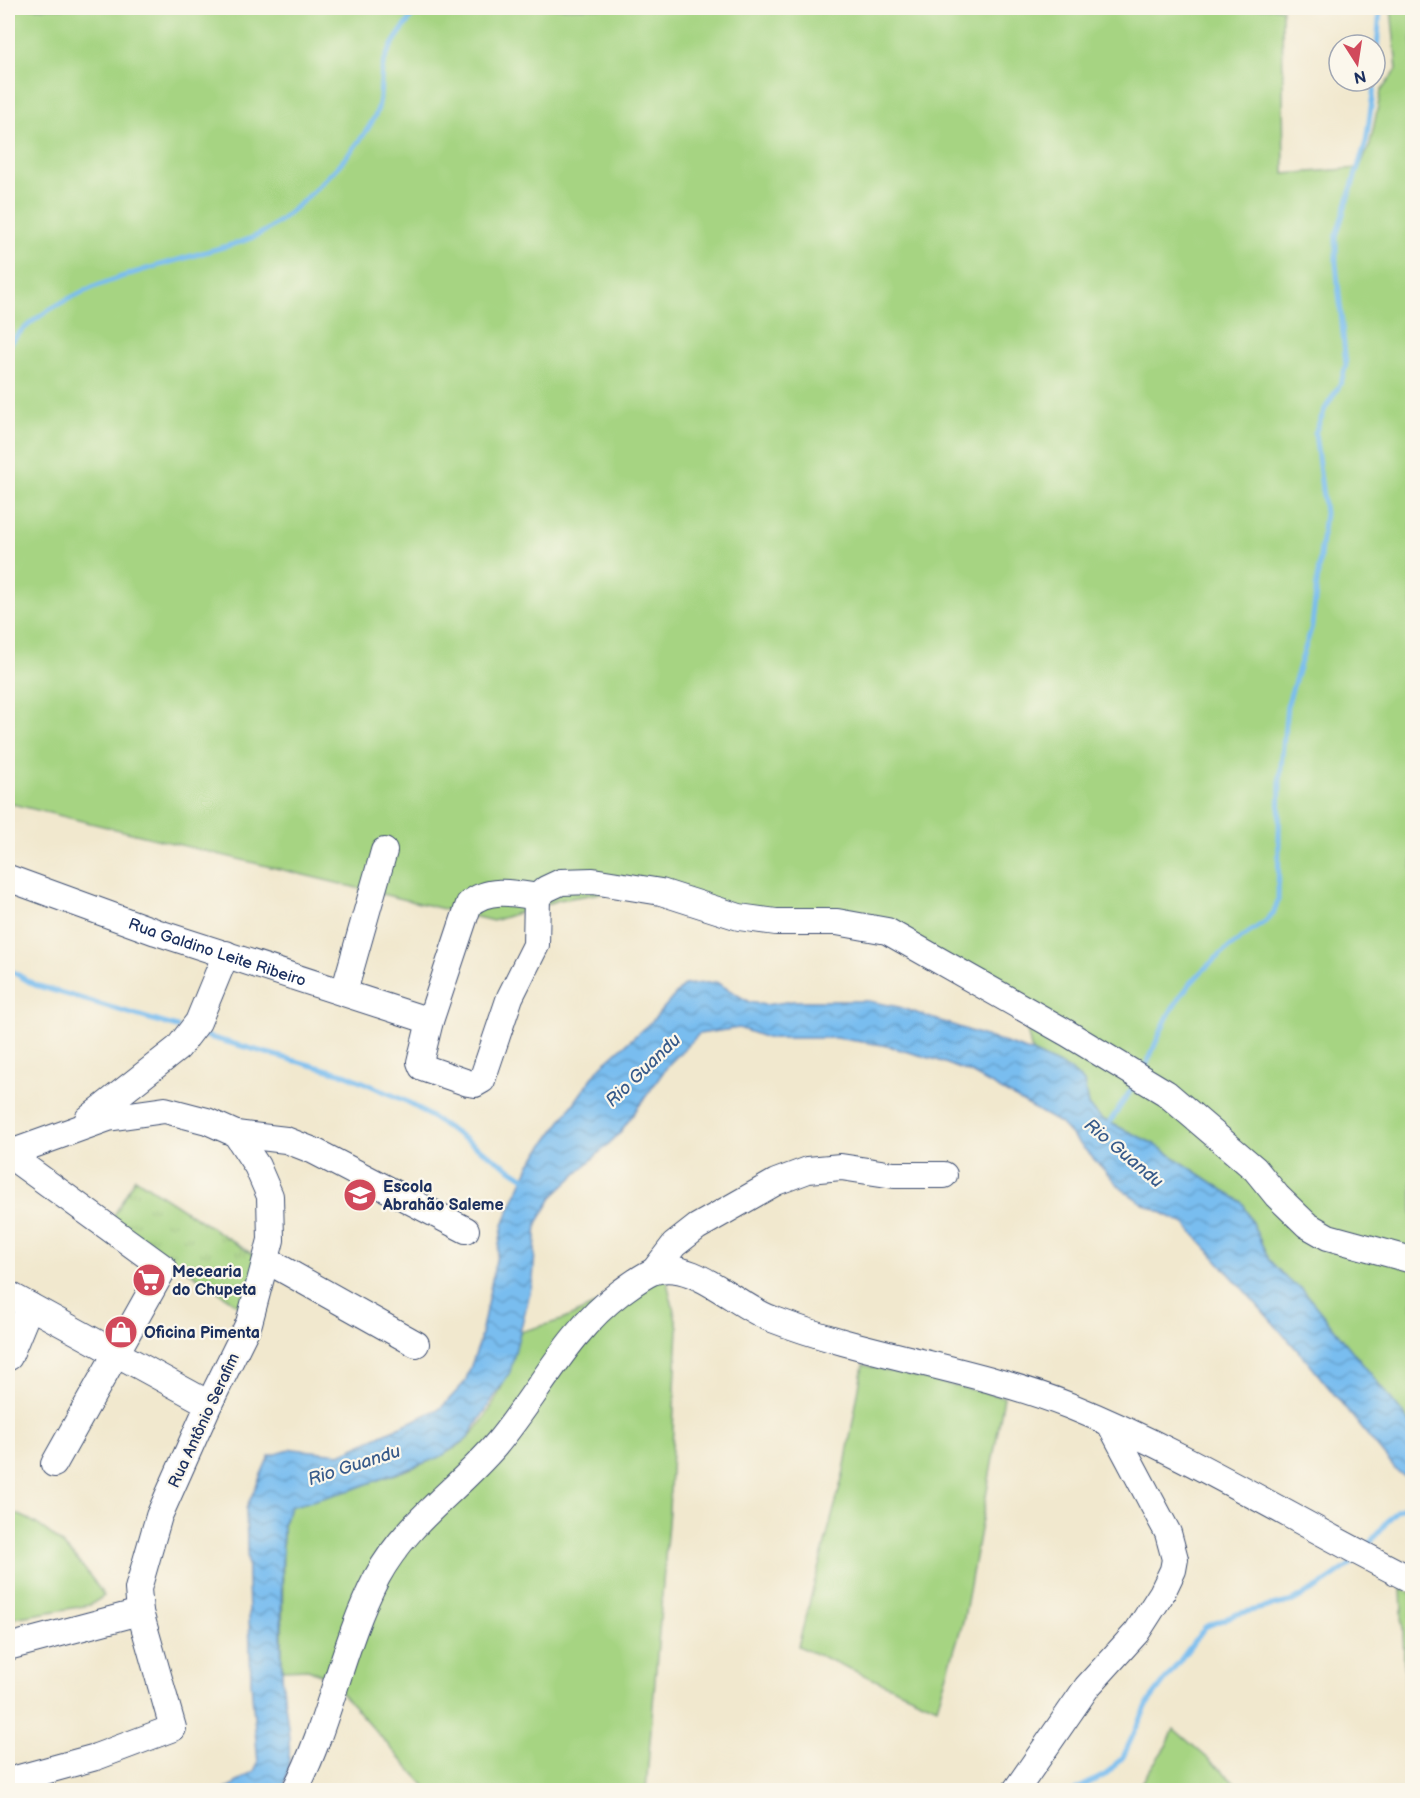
<svg xmlns="http://www.w3.org/2000/svg" width="1420" height="1798" font-family="'Balsamiq Sans',sans-serif">
  <style>
    .green { fill: #a6d482; stroke: #608270; stroke-width: 1.5 }
    .park { fill: url(#park-tufts); stroke: #608270; stroke-width: 1.5 }
    .water { fill: url(#water-waves); stroke: #4a76a6; stroke-width: 1.5 }
    .lines { fill: none; stroke-linecap: round; stroke-linejoin: round }
    .stream { stroke: #79bdef; stroke-width: 5 }
    .minor-casing { stroke: #3b4b6f; stroke-width: 28 }
    .minor { stroke: #fff; stroke-width: 26 }
    .labels { text-anchor: middle; stroke-width: 4.5; stroke-linejoin: round; paint-order: stroke }
    .street-label { font-size: 16px; fill: #1b2f5e; stroke: #fbf7ec }
    .poi-label { font-size: 16px; font-weight: bold; fill: #1b2f5e; stroke: #fbf7ec; text-anchor: start }
    .water-label { font-size: 18px; font-style: italic; fill: #375a8a; stroke: #fbf7ec }
  </style>
  <defs>
    <pattern id="park-tufts" width="24" height="20" patternUnits="userSpaceOnUse" patternTransform="scale(1.5)"><rect width="24" height="20" fill="#a6d482"/><path d="M3 7l-1-3M5 7V3M7 7l1-3M15 17l-1-3M17 17v-4M19 17l1-3" fill="none" stroke="#8eb673"/></pattern>
    <pattern id="water-waves" width="16" height="10" patternUnits="userSpaceOnUse" patternTransform="scale(1.5)"><rect width="16" height="10" fill="#79bdef"/><path d="M0 5q4-4 8 0t8 0" fill="none" stroke="#629ac5"/></pattern>
  </defs>
  <rect width="100%" height="100%" fill="#fbf7ec"/>
  <filter id="ink" filterUnits="userSpaceOnUse"><feTurbulence type="fractalNoise" baseFrequency=".0167" numOctaves="2"/><feDisplacementMap in="SourceGraphic" scale="12" xChannelSelector="R" yChannelSelector="G"/><feConvolveMatrix kernelMatrix="1 2 1 2 8 2 1 2 1" color-interpolation-filters="sRGB"/></filter>
  <filter id="wash" filterUnits="userSpaceOnUse"><feTurbulence type="fractalNoise" baseFrequency=".008" numOctaves="4" result="noise"/><feDisplacementMap in="SourceGraphic" scale="24" xChannelSelector="R" yChannelSelector="G"/><feGaussianBlur stdDeviation="1.35" result="paint"/><feColorMatrix in="noise" values="0 0 0 0 0 0 0 0 0 0 0 0 0 0 0 0 0 1.4 0 .05"/><feComposite in="paint" operator="in"/></filter>
  <g filter="url(#wash)">
    <rect width="100%" height="100%" fill="#f1e8ce"/>
    <path class="green" d="M8 8H1282L1284 174 1359 168 1370 145 1381 91 1397 69 1391 8H1412V1425L1302 1289 1289 1281 1269 1260 1243 1203 1154 1144 1102 1119 1088 1106 1084 1082 1070 1070 1032 1052 1022 1009 876 926 607 892 559 900 493 921 8 803Z
      M666 1252 668 1286 678 1328 669 1510 646 1790H424L426 1787 327 1677 308 1669 282 1670 283 1525 290 1507C333 1492 439 1467 468 1438 497 1409 510 1369 520 1332L562 1320 597 1304Z
      M863 1365 1004 1397 964 1618 937 1707 798 1646 844 1471Z
      M8 1511C48 1522 82 1562 104 1596L90 1605 8 1619Z
      M1401 1589 1412 1593V1790H1410Z
      M1174 1729 1244 1790H1136L1168 1743Z"/>
    <path class="park" d="M135 1178 260 1259 245 1310 112 1219Z"/>
    <path class="water" d="M716 982 749 1002 765 1005 793 1001H868L899 1007 1032 1052 1070 1070 1084 1082 1088 1106 1102 1119 1154 1144 1243 1203 1269 1260 1289 1281 1302 1289 1412 1425V1483L1395 1469 1308 1362 1185 1224 1142 1203 1122 1189 1060 1123 971 1073 937 1060 883 1045 836 1038H767L739 1028 699 1034 669 1064 619 1134 553 1196 537 1223 533 1280 510 1372 467 1439 440 1457 351 1490 290 1507 283 1525C282 1574 280 1624 282 1673 284 1715 297 1749 283 1790H225L254 1771 258 1763 251 1683 246 1509 269 1456 293 1449 340 1454 441 1408 465 1382 479 1344 503 1225 530 1164 600 1067 653 1020 684 985Z"/>
    <g class="lines">
      <path class="stream" d="M1375 79 1380 8
        M8 345C55 290 134 273 202 253 226 246 249 242 270 228 302 205 358 151 375 116 383 100 379 82 383 66 388 45 406 27 417 8
        M8 969 35 985 177 1027
        M205 1036 347 1075 408 1102 529 1181
        M1145 1068C1154 1049 1161 1027 1172 1009 1194 972 1230 945 1266 921L1274 912 1278 900 1280 777 1287 706 1312 626 1325 513 1315 433 1325 409 1341 383 1346 365 1336 263V236L1366 142 1375 81
        M1105 1129 1131 1090
        M1367 1546 1396 1511 1412 1504
        M1075 1790 1105 1775 1123 1757 1148 1703 1205 1627 1237 1614 1293 1601 1320 1586 1351 1564"/>
    </g>
  </g>
  <g filter="url(#ink)">
    <g class="lines">
      <g class="minor-casing">
        <g id="minor">
          <path id="s1" d="M8 878 156 932 430 1021"/>
          <path d="M537 897C514 893 489 887 469 904L430 1021 420 1062 422 1067 468 1083 475 1084 482 1080 510 997 536 945 537 897 546 889 561 882 593 881 661 892 739 917 776 922H837L887 931 1067 1033 1166 1093 1255 1169 1277 1196 1307 1225 1328 1237 1412 1260"/>
          <path d="M344 992 384 851"/>
          <path d="M88 1119 178 1048 198 1022 226 954"/>
          <path d="M236 1134 286 1140 314 1151 466 1230"/>
          <path d="M8 1154 108 1118 165 1110 207 1121 236 1134 257 1166 270 1196 271 1240 249 1323 209 1404 159 1516 138 1589 140 1612 173 1728 96 1757 8 1781"/>
          <path d="M9 1155 164 1268 54 1464"/>
          <path d="M268 1261 416 1344"/>
          <path d="M654 1271 674 1245 697 1227 776 1182 808 1170 841 1167 894 1175H944"/>
          <path d="M8 1294 209 1404"/>
          <path d="M9 1357 30 1306"/>
          <path d="M8 1647 140 1612"/>
          <path d="M295 1790C330 1723 342 1644 377 1577 406 1523 456 1491 495 1446 539 1394 566 1333 621 1292 631 1285 641 1277 652 1272 692 1257 735 1306 772 1319 868 1356 974 1368 1070 1406 1189 1454 1298 1523 1412 1580"/>
          <path d="M1016 1790 1087 1687 1137 1632 1162 1593 1173 1570 1175 1559 1168 1533 1110 1424"/>
        </g>
      </g>
      <use href="#minor" class="minor"/>
    </g>
  </g>
  <defs>
    <g id="school-disc" transform="scale(1.725)"><circle r="9.5" fill="#d1495b" stroke="#fbf7ec"/><path d="M0-5L7-2L0 1L-7-2ZM-4 1L0 2.5L4 1V4Q0 6-4 4Z" fill="#fff"/></g>
    <g id="supermarket-disc" transform="scale(1.725)"><circle r="9.5" fill="#d1495b" stroke="#fbf7ec"/><path d="M-6-5.5h2.5l.6 2H6L4.5 2H-2.5L-4.4-4H-6ZM-1.5 3.2a1.3 1.3 0 1 0 .1 0ZM3 3.2a1.3 1.3 0 1 0 .1 0Z" fill="#fff"/></g>
    <g id="shop-disc" transform="scale(1.725)"><circle r="9.5" fill="#d1495b" stroke="#fbf7ec"/><path d="M-5-2.5h2.3a2.7 3.5 0 0 1 5.4 0H5L5.5 6h-11ZM-1.5-2.5h3a1.5 2.3 0 0 0-3 0Z" fill="#fff"/></g>
  </defs>
  <g fill-rule="evenodd">
    <use href="#school-disc" x="360" y="1195"/>
    <use href="#supermarket-disc" x="149" y="1280"/>
    <use href="#shop-disc" x="121" y="1332"/>
  </g>
  <g class="labels">
    <g class="street-label">
      <text dy="6" stroke="none"><textPath href="#s1" startOffset="222">Rua Galdino Leite Ribeiro</textPath></text>
      <text transform="translate(203 1420) rotate(-65)" y="6">Rua Antônio Serafim</text>
    </g>
    <g class="poi-label">
      <text x="383" y="1192">Escola<tspan x="383" dy="18">Abrahão Saleme</tspan></text>
      <text x="172" y="1277">Mecearia<tspan x="172" dy="18">do Chupeta</tspan></text>
      <text x="144" y="1338">Oficina Pimenta</text>
    </g>
    <g class="water-label">
      <text transform="translate(643 1070) rotate(-44)" y="6">Rio Guandu</text>
      <text transform="translate(1124 1153) rotate(40)" y="6">Rio Guandu</text>
      <text transform="translate(354 1465) rotate(-18)" y="6">Rio Guandu</text>
    </g>
  </g>
  <rect width="1420" height="1798" fill="none" stroke="#fbf7ec" stroke-width="30"/>
  <g transform="translate(1357 63) rotate(168)"><circle r="28" fill="#fbf7ec" stroke="#a1a7b3" stroke-width="1.5"/>
  <path d="M0-4.5L10 22L0 15L-10 22Z" fill="#d1495b"/>
  <text y="-9" font-size="16" font-weight="bold" text-anchor="middle" fill="#1b2f5e">N</text>
  </g>
</svg>
